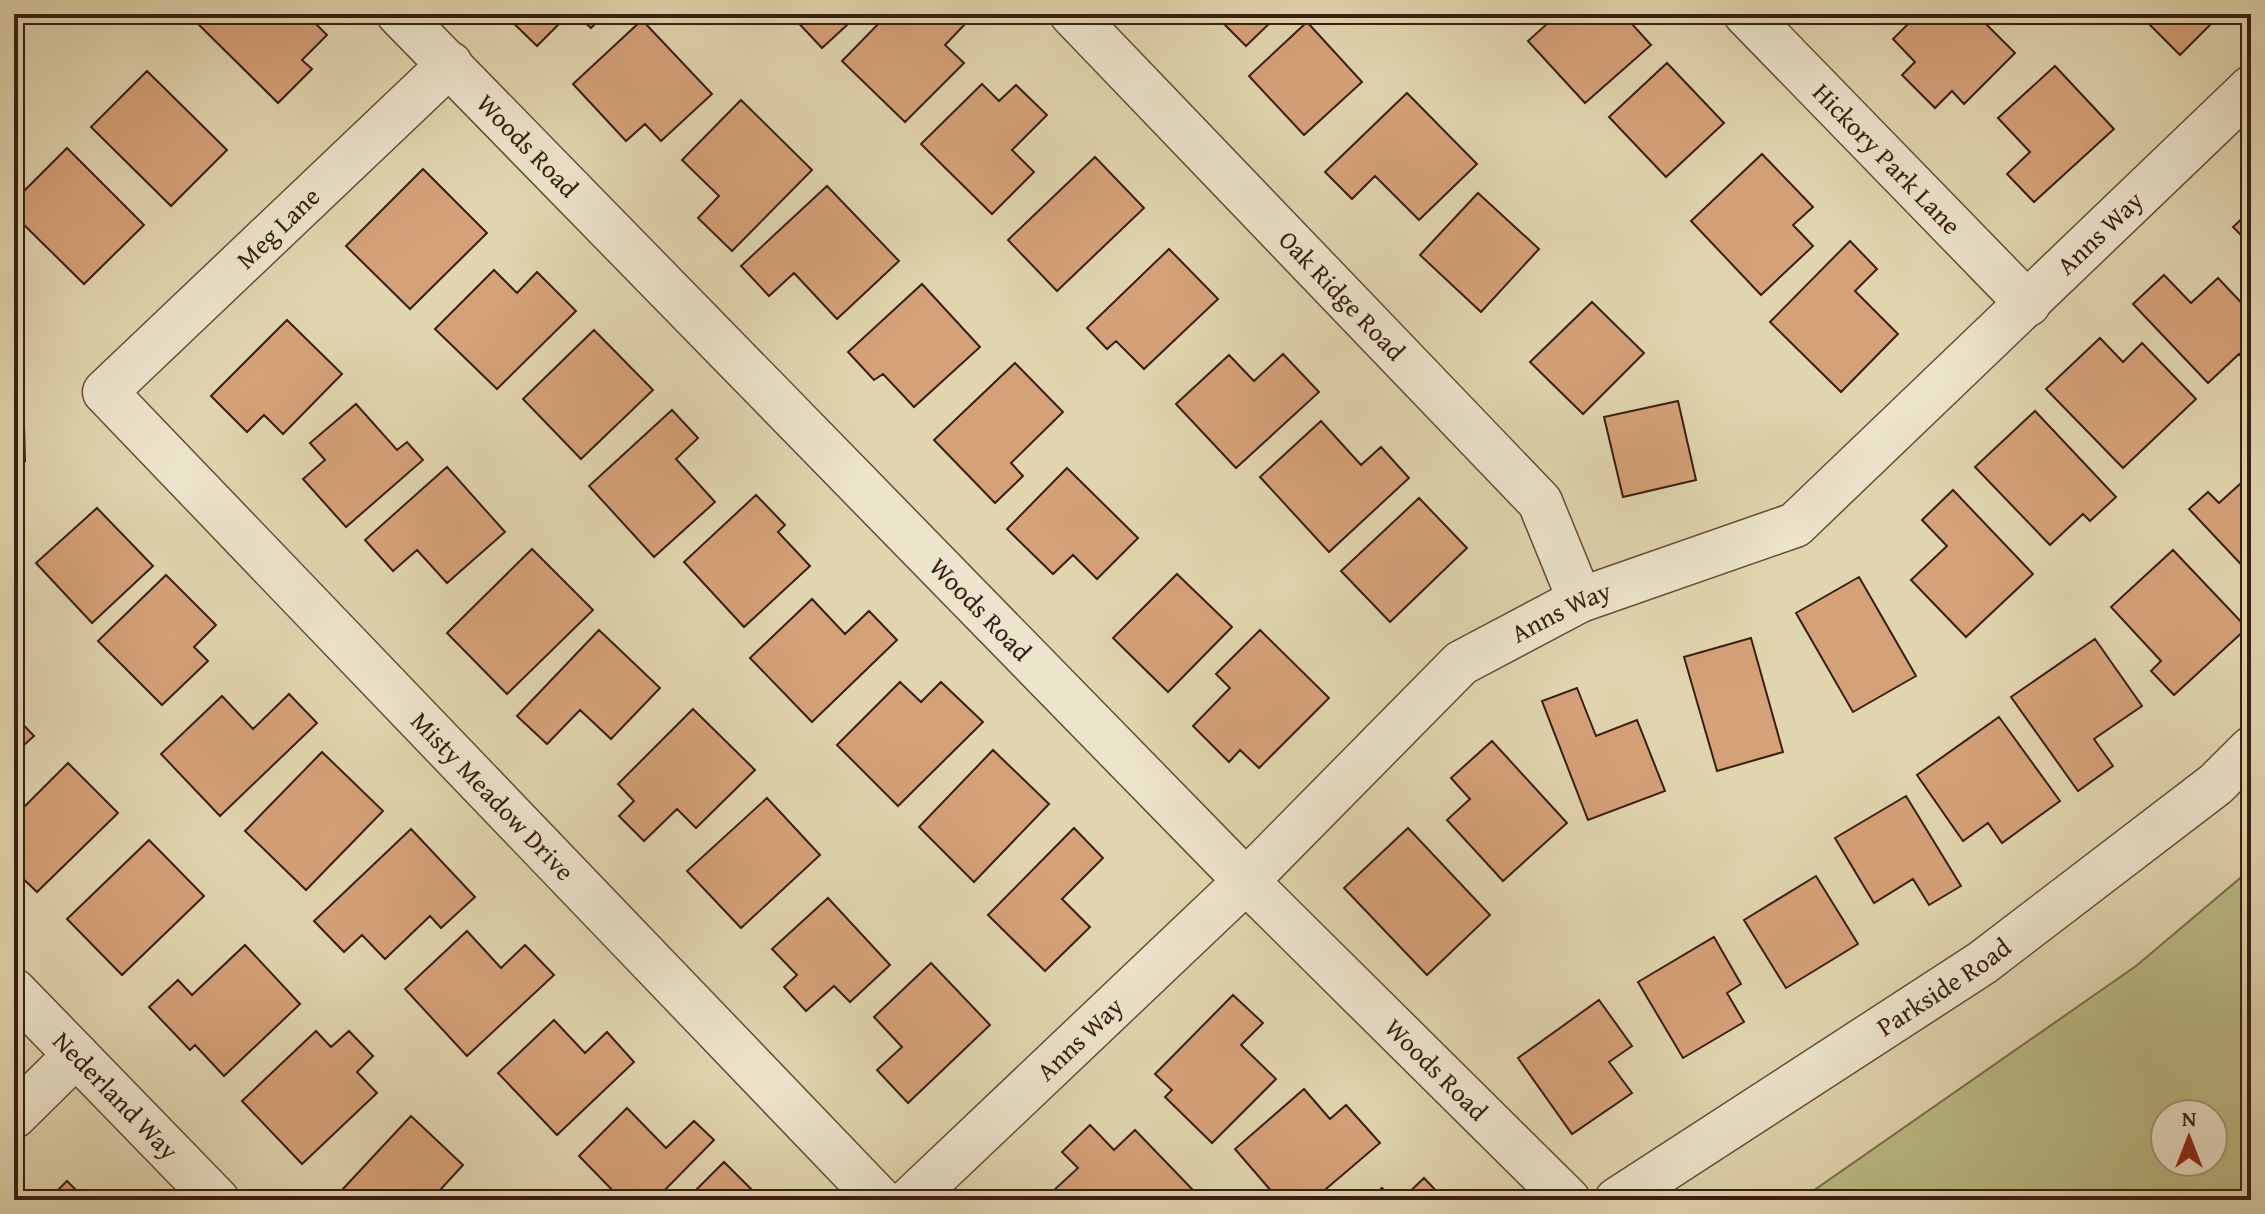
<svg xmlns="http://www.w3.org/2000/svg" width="2265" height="1214" font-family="'Gentium Book Plus',serif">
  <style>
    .green { fill: #babb85; stroke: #7a6c4c; stroke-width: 2; fill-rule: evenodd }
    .building { fill: #d5a179; stroke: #3a1e13; stroke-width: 2 }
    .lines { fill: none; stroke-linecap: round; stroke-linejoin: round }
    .minor-casing { stroke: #644c3a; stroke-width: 47 }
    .minor { stroke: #ece4cb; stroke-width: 44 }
    .labels { text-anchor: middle; stroke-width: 8; stroke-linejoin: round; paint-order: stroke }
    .street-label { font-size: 26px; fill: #3a1e13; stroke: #ece4cb }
  </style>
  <rect width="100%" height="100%" fill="#e1d5af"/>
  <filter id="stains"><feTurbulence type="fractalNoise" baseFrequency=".0025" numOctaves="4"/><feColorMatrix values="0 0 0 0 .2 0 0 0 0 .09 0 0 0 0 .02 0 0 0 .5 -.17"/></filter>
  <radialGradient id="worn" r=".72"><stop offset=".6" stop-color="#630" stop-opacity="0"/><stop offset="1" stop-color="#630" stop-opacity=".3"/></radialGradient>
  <path class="green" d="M2251 869V1200H1800L2136 966ZM2165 1114H2213V1162H2165Z"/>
  <path class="building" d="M188 14H306L327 35 302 60 312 69 278 103Z
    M504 14H569L537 46Z
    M576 14H605L591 28Z
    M790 14H859L822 48Z
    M888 14H956L966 23 945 45 964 63 905 122 842 61Z
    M1214 14H1279L1246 46Z
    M1558 14H1623L1651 45 1585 103 1528 41Z
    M1918 14H1976L2015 53 1964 104 1952 91 1935 108 1902 75 1915 62 1893 39Z
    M2139 14H2221L2180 55Z
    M642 20 712 94 661 141 645 124 626 141 573 84Z
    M1307 22 1362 82 1304 135 1249 76Z
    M1667 63 1724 123 1666 177 1609 117Z
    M2055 66 2114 129 2034 202 2007 174 2030 152 1998 118Z
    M147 71 227 150 171 206 91 127Z
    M982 84 999 101 1016 85 1047 115 1012 150 1034 172 992 214 921 144Z
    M1407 93 1477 164 1419 220 1375 176 1352 199 1325 172Z
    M741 100 812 170 732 251 698 218 719 196 682 160Z
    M67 148 144 225 84 284 14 215V201Z
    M1762 154 1813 207 1793 225 1813 246 1761 295 1691 221Z
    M1095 157 1144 208 1057 291 1008 240Z
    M423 169 487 233 410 309 346 246Z
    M827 186 899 261 837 319 794 273 769 296 741 266Z
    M1478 193 1539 249 1481 312 1420 255Z
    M2251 210V245L2233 227Z
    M1850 241 1877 269 1855 291 1898 334 1841 392 1770 322Z
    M1169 249 1218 299 1144 369 1116 341 1107 349 1087 328Z
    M494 270 517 293 537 272 576 311 497 389 435 329Z
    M2164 275 2191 303 2218 278 2251 313V367L2239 354 2208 383 2133 304Z
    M922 284 980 347 914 407 883 374 874 380 848 352Z
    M1592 302 1644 353 1583 414 1530 362Z
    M287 320 342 374 283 434 264 415 247 432 211 396Z
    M594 330 653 390 581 459 523 399Z
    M2100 338 2123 362 2142 343 2196 399 2123 468 2046 389Z
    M1283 354 1319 392 1236 468 1176 404 1229 355 1254 381Z
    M1015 363 1063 412 1011 463 1023 476 995 503 934 440Z
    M1678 401 1696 480 1623 497 1604 417Z
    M356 404 397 450 407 442 423 460 346 527 303 479 325 460 310 443Z
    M672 410 698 438 676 459 715 502 654 557 589 486Z
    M2035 411 2116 497 2090 521 2083 514 2050 545 1975 467Z
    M1321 421 1361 465 1381 447 1409 478 1329 552 1260 477Z
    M14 425H24L25 461 14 462Z
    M447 467 505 532 447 583 417 550 393 571 365 540Z
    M1067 468 1138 538 1097 579 1073 555 1053 574 1007 529Z
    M2251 474V575L2189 509 2208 492 2219 503Z
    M1953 490 2033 574 1966 637 1911 580 1947 546 1922 520Z
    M756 495 785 525 778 532 810 566 744 627 684 562Z
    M1419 498 1467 548 1390 622 1341 571Z
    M97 508 153 566 92 623 36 563Z
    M532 549 593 610 507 694 447 633Z
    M2173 550 2247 628 2174 695 2151 671 2161 661 2111 607Z
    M1177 574 1232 627 1168 692 1113 638Z
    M166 575 216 625 194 647 208 661 162 705 98 641Z
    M1859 577 1916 676 1853 712 1796 613Z
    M812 599 845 634 869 611 897 640 812 722 750 658Z
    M599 630 660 688 611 739 580 710 547 744 517 716Z
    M1260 630 1329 698 1259 768 1240 750 1229 762 1193 726 1230 688 1216 674Z
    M1751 638 1783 752 1717 771 1684 657Z
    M2095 639 2142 706 2094 739 2113 766 2078 791 2011 697Z
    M900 682 921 702 941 682 983 722 898 806 837 745Z
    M1577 688 1596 736 1637 720 1665 791 1588 820 1542 701Z
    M289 694 317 723 220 816 161 754 222 696 253 729Z
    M693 709 755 770 696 828 677 809 644 841 619 816 634 801 618 784Z
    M14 715 34 736 14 754Z
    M1999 717 2060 801 2002 843 1988 823 1963 841 1917 775Z
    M1492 741 1567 823 1503 881 1447 820 1470 799 1451 778Z
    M993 750 1049 804 974 882 919 827Z
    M322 752 383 811 306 890 245 831Z
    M68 763 118 813 37 892 14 870V817Z
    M1906 796 1961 886 1929 905 1913 879 1874 903 1835 838Z
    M767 798 820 855 741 928 687 871Z
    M1074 828 1103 858 1062 899 1090 927 1045 971 988 915Z
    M1408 828 1490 915 1427 975 1344 888Z
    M411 829 475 897 441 928 430 916 385 959 362 935 344 952 314 921Z
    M149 840 204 896 122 975 67 919Z
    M1816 876 1858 944 1786 988 1744 920Z
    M828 898 890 965 850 1002 834 986 806 1011 784 987 797 975 772 949Z
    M467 931 501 968 525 945 554 975 467 1056 405 989Z
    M1714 937 1741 984 1727 993 1744 1022 1683 1058 1638 982Z
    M245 945 300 1004 224 1076 195 1045 190 1050 149 1007 178 980 192 995Z
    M931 963 990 1025 908 1103 877 1070 902 1047 874 1017Z
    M1233 995 1263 1023 1241 1045 1276 1079 1212 1143 1165 1097 1172 1090 1155 1074Z
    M1599 1000 1632 1046 1609 1062 1632 1093 1572 1134 1518 1058Z
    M554 1020 585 1053 607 1032 634 1062 557 1135 498 1073Z
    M316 1031 331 1047 349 1031 373 1056 357 1072 377 1093 302 1164 242 1101Z
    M1304 1089 1330 1119 1346 1105 1380 1143 1313 1200H1279L1235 1149Z
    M627 1108 666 1148 694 1121 714 1140 655 1200H622L579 1156Z
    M411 1116 463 1165 431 1200H351L341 1191Z
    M1090 1125 1114 1150 1135 1130 1192 1189 1181 1200H1062L1053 1191 1078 1168 1062 1152Z
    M724 1162 762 1200H686Z
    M1424 1178 1445 1200H1401Z
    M67 1181 86 1200H48Z
    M1382 1188 1394 1200H1369Z"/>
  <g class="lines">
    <g class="minor-casing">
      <g id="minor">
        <path id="s1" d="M399 14 1246 881 1568 1200"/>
        <path id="s2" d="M1072 14 1540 502 1580 600"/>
        <path id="s3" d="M1746 14 2028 304"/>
        <path id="s4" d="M450 64 105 392 880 1200"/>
        <path id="s5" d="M14 991 217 1200"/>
        <path d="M14 1116 76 1055"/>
        <path id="s6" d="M910 1200 1246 881 1461 663 1580 600 1795 525 2251 88"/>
        <path id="s7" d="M1617 1200 1982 963 2216 784 2251 749"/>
      </g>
    </g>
    <use href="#minor" class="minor"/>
  </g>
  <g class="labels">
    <g class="street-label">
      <text dy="9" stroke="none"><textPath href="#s1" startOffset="184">Woods Road</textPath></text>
      <text dy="9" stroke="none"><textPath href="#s3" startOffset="202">Hickory Park Lane</textPath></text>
      <text transform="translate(278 228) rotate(-44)" y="9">Meg Lane</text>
      <text dy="9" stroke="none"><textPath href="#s6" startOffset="1554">Anns Way</textPath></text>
      <text dy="9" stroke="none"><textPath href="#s2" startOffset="390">Oak Ridge Road</textPath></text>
      <text dy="9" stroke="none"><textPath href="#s1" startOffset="832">Woods Road</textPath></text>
      <text dy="9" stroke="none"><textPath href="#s6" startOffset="882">Anns Way</textPath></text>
      <text dy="9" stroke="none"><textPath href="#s4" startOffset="1036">Misty Meadow Drive</textPath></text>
      <text dy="9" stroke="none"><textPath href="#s7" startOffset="390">Parkside Road</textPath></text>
      <text dy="9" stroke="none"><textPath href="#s6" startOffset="234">Anns Way</textPath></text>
      <text dy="9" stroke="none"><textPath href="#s1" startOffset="1480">Woods Road</textPath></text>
      <text dy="9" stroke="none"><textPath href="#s5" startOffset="146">Nederland Way</textPath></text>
    </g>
  </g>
  <rect width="2265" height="1214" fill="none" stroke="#e1d5af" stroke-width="48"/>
  <rect x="16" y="16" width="2233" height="1182" fill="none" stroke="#3a1e13" stroke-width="4"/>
  <rect x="24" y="24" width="2217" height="1166" fill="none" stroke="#3a1e13" stroke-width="2"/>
  <g transform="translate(2189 1138)"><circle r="38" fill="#ece4cb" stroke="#a59581" stroke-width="2"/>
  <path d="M0-6L14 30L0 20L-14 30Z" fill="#8f2418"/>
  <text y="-12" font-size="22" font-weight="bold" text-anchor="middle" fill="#3a1e13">N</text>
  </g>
  <rect width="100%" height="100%" filter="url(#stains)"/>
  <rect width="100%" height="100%" fill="url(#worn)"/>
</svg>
